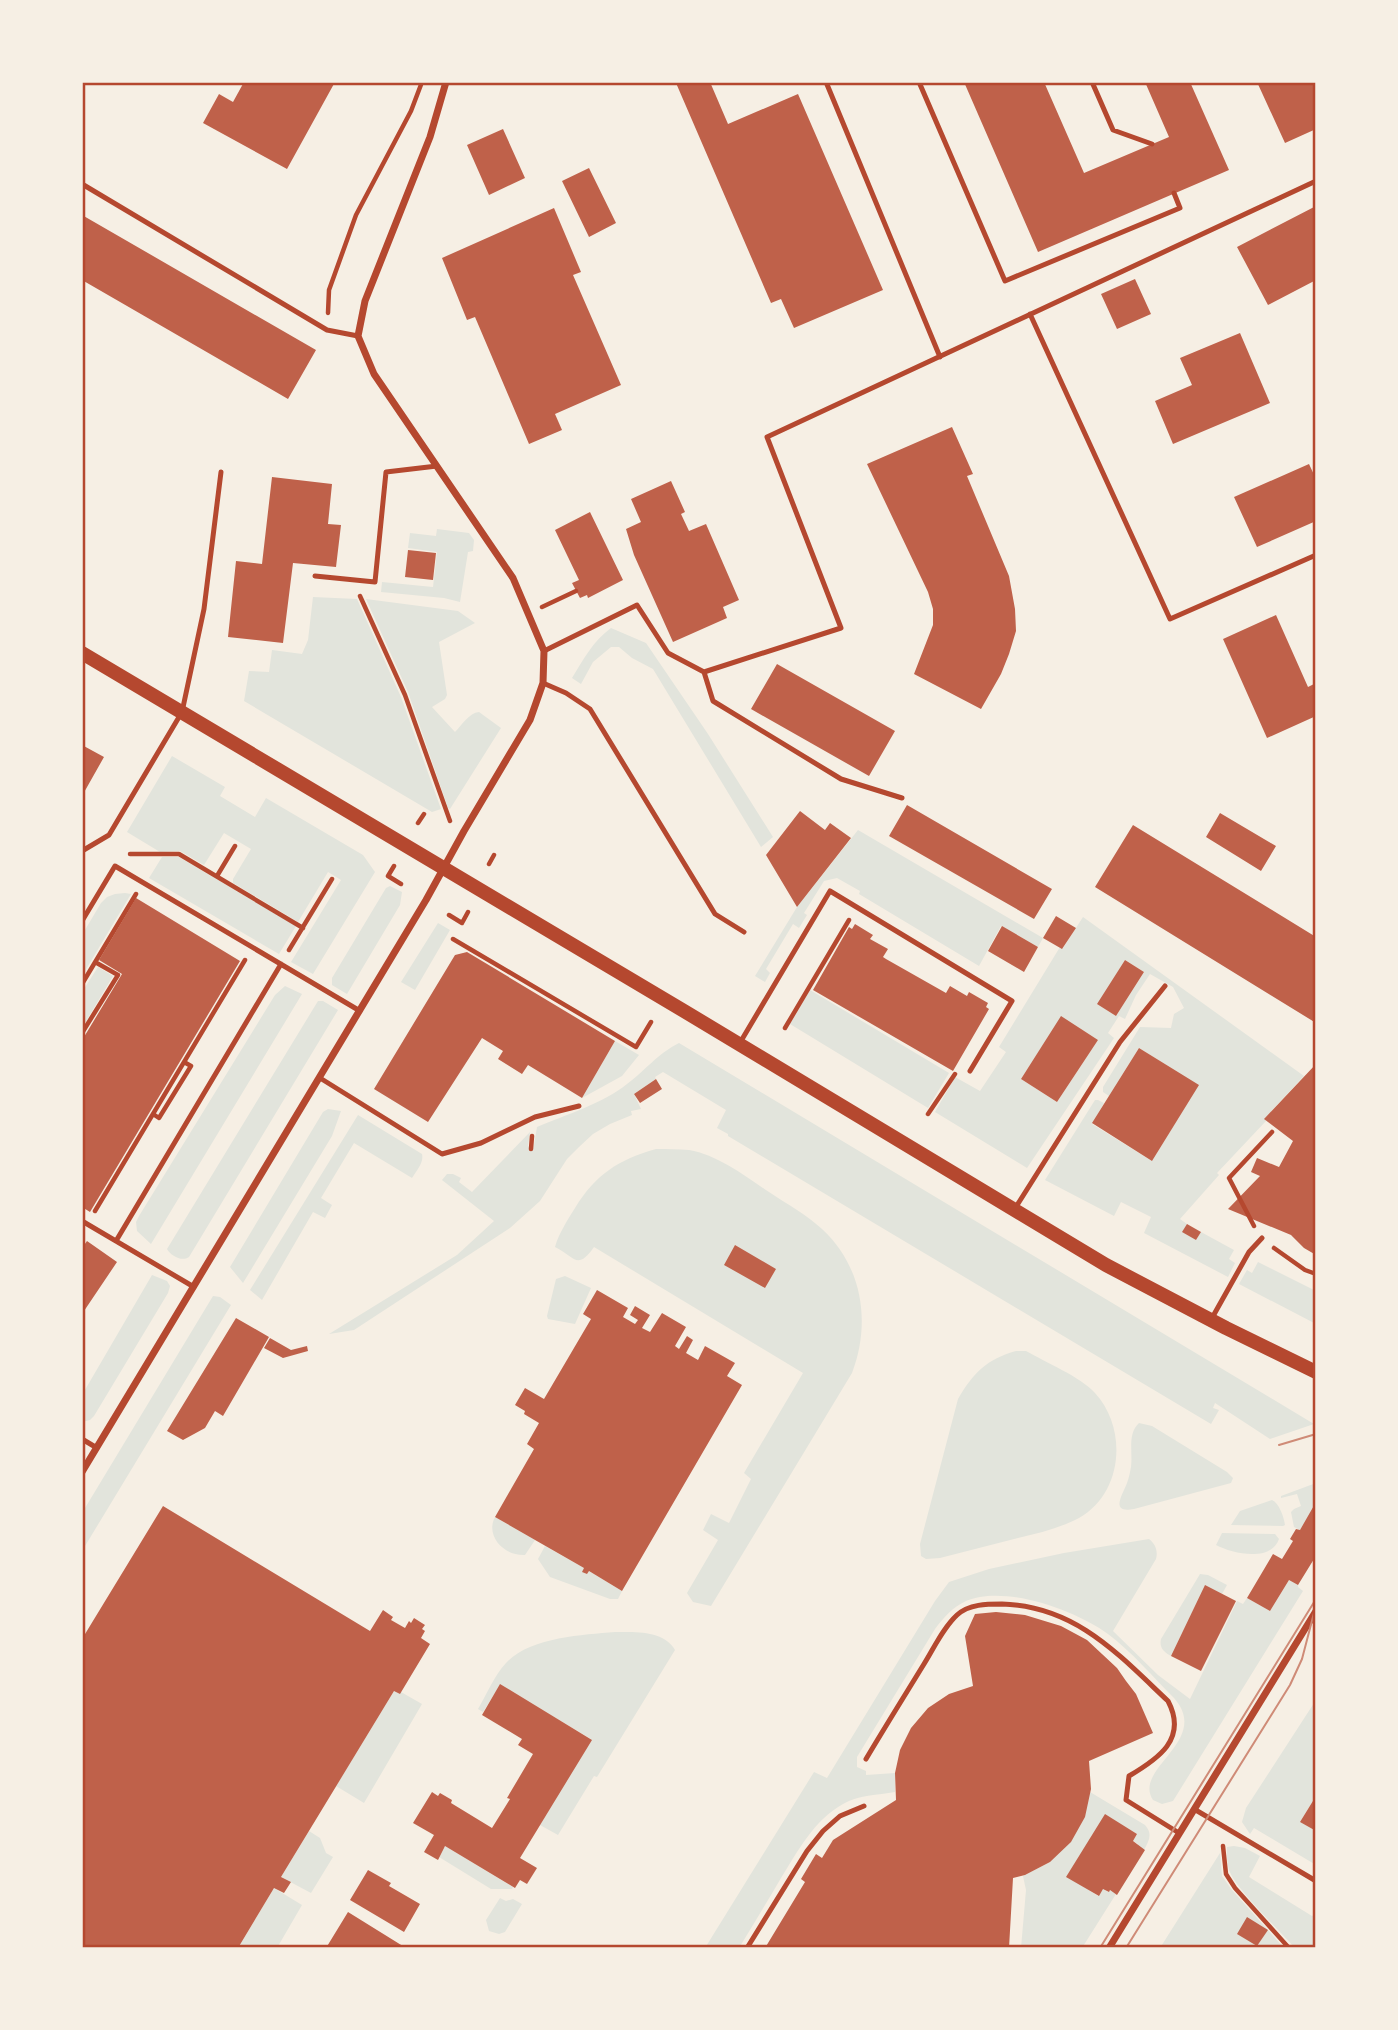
<svg xmlns="http://www.w3.org/2000/svg" width="1398" height="2030" font-family="Manrope,sans-serif">
  <style>
    .green { fill: #e2e4dc; fill-rule: evenodd }
    .building { fill: #bf614a }
    .lines { fill: none; stroke-linecap: round; stroke-linejoin: round }
    .path { stroke: #b5482f; stroke-width: 4.5 }
    .service { stroke: #b5482f; stroke-width: 5 }
    .minor { stroke: #b5482f; stroke-width: 7 }
    .secondary { stroke: #b5482f; stroke-width: 14 }
    .tram { stroke: #cf8b77; stroke-width: 2 }
    .neatline { fill: none; stroke: #b5482f; stroke-width: 2.5 }
  </style>
  <rect width="100%" height="100%" fill="#f6efe4"/>
  <path class="green" d="M437 529 469 533 474 540 473 551 468 552 460 602 444 598 381 592 382 582 433 587 437 552 408 548 410 533 436 536Z
    M313 597 357 599 401 697 441 809 432 812 244 701 249 671 269 672 272 650 302 654 308 640Z
    M366 599 458 611 475 623 439 642 447 695 445 699 432 707 455 732C462 725 469 713 479 712L501 728 450 809 448 808 408 692Z
    M611 628 646 643 708 734 773 837 761 847 653 669 632 658 619 647H611L593 662 581 684 572 678C583 660 593 641 611 628Z
    M172 756 225 787 220 796 255 817 266 798 363 855 375 872 313 974 291 962 341 880 328 872 298 922 233 883V879L251 849 224 833 204 865 180 851 160 852 127 832Z
    M858 830 1043 938 1038 947 1001 926 979 966 859 894 860 891 837 878 824 881 804 913 807 915 799 928 793 924 766 969 770 973 765 982 755 976 797 907Z
    M162 857H179L296 926 279 954 149 878Z
    M390 886 402 892 400 905 347 994 332 985V978L386 888Z
    M125 893 131 894 82 976V935L101 903 107 897 115 894Z
    M1083 917 1304 1076 1265 1118 1266 1121 1217 1173 1219 1175 1180 1219 1187 1224 1196 1240 1201 1232 1234 1250 1229 1259 1235 1263 1228 1277 1144 1233 1151 1217 1121 1202 1114 1216 1045 1180 1095 1100H1098L1104 1103 1092 1124 1152 1161 1198 1085 1139 1048 1109 1096 1103 1092V1087L1140 1027 1171 1028 1174 1014 1184 1008 1173 987 1150 974 1136 995 1125 1019 1119 1016 1108 1033 1114 1038 1027 1168 935 1112 955 1077 980 1091 1006 1052 999 1047 1060 947 1063 948ZM1125 960 1144 972 1116 1016 1098 1004ZM1061 1017 1098 1040 1057 1102 1021 1079Z
    M438 923 450 930 415 990 401 982Z
    M98 967 113 976 82 1028V992Z
    M285 986 302 994 151 1244 137 1231 136 1222 139 1216 275 995Z
    M810 990 949 1073 928 1108 790 1024Z
    M318 1001H323L338 1010 189 1257C182 1262 171 1256 167 1249Z
    M615 1041 639 1055 622 1076 582 1098Z
    M679 1043 1314 1424 1270 1439 1215 1403 1213 1408 1219 1410 1211 1424 728 1136V1134L717 1128 726 1110 663 1072 655 1077 656 1079 634 1094 641 1109 631 1111 632 1115 610 1124 593 1134 579 1147 567 1159 540 1201 510 1228 354 1330 329 1334 457 1255 494 1221 442 1180 447 1174H453L461 1178 459 1182 472 1192 530 1132 528 1146 533 1151 537 1127C565 1115 604 1103 627 1084 647 1069 656 1055 679 1043Z
    M328 1109 341 1111 332 1136 243 1283 230 1267 323 1112Z
    M358 1115 422 1154C424 1162 417 1170 412 1178L354 1143 321 1198 332 1205 325 1218 313 1212 262 1300 250 1290Z
    M656 1149C667 1149 678 1149 689 1150 718 1155 745 1176 769 1192 787 1204 807 1215 822 1229 863 1267 871 1323 852 1373L711 1606 693 1602 687 1593 718 1540 703 1530 711 1514 729 1523 751 1479 744 1473 803 1373 594 1247C577 1271 575 1257 555 1247 559 1233 567 1221 575 1208 596 1174 618 1160 656 1149Z
    M1258 1262 1316 1291V1324L1239 1284 1247 1270 1252 1273Z
    M152 1275 167 1281 170 1286 168 1293 94 1416 90 1420 82 1422V1395Z
    M565 1276 591 1288 575 1324 548 1319 547 1316 556 1279Z
    M213 1296 220 1297 231 1305 82 1551V1513Z
    M1016 1351H1026C1045 1362 1081 1377 1095 1393 1128 1429 1123 1493 1079 1518 1060 1528 1039 1533 1018 1538 992 1545 966 1551 940 1558L926 1559 921 1556 920 1544 958 1399C973 1373 987 1359 1016 1351Z
    M1139 1423 1152 1426 1227 1472 1233 1478 1231 1483 1134 1509C1109 1514 1123 1494 1127 1483 1129 1478 1130 1472 1131 1467 1133 1452 1127 1434 1139 1423Z
    M1316 1483V1504L1300 1530 1294 1527 1291 1512 1294 1509 1301 1506 1297 1494 1281 1498V1496Z
    M1272 1500C1279 1503 1284 1517 1285 1525L1283 1526 1231 1525 1240 1511Z
    M495 1517 535 1540 525 1555C504 1556 485 1536 495 1517Z
    M1222 1533 1275 1534 1279 1539C1271 1562 1233 1554 1216 1545Z
    M1149 1539C1156 1544 1158 1552 1156 1559L1113 1631 1158 1675 1190 1699 1237 1601 1243 1604 1247 1598 1270 1611 1289 1580 1298 1585V1587L1303 1591 1173 1801 1162 1804 1153 1800C1132 1768 1212 1741 1174 1698 1153 1677 1132 1652 1108 1634 1077 1611 1005 1584 966 1601 953 1607 944 1617 935 1629L857 1757V1767L866 1771V1775L895 1773V1792C878 1795 858 1795 843 1804 814 1820 798 1851 781 1878 767 1902 753 1925 739 1948H705L814 1772 827 1778 935 1601 949 1582 989 1569 1064 1553Z
    M545 1546 584 1568 583 1572 587 1574 589 1571 622 1591 618 1599H610L550 1577 538 1559Z
    M1200 1574 1208 1575 1227 1585 1222 1594 1205 1586 1171 1656C1164 1652 1159 1648 1161 1639Z
    M615 1632C634 1632 664 1630 675 1650L597 1777 594 1776 558 1835 540 1825 591 1739 500 1685 483 1712 478 1709C487 1694 494 1676 506 1663 530 1637 582 1635 615 1632Z
    M394 1691 401 1692 422 1704 364 1803 336 1786Z
    M1316 1700V1796L1300 1822 1316 1831V1865L1254 1828 1250 1834 1242 1822 1246 1808Z
    M1090 1792 1145 1825C1153 1834 1149 1841 1144 1850L1138 1846V1844L1133 1841 1137 1834 1105 1815 1067 1876 1098 1896 1103 1889 1108 1892 1110 1890 1116 1894 1082 1948H1021L1026 1890 1023 1876 1050 1862Z
    M309 1831 320 1838 326 1853 333 1857 311 1893 281 1877Z
    M445 1846 513 1887 512 1889H491L439 1857Z
    M1234 1846 1245 1848 1260 1856 1249 1877 1312 1916 1316 1914V1948H1295C1280 1931 1235 1888 1229 1870 1227 1863 1227 1855 1227 1847Z
    M1220 1853 1222 1876 1232 1890 1284 1948H1160Z
    M274 1888 302 1905 277 1948H238Z
    M500 1898 506 1901 513 1899 522 1904 505 1932 499 1934 489 1931 486 1920Z"/>
  <path class="building" d="M244 82H335L287 169 203 123 219 94 233 102Z
    M678 82H710L728 124 798 94 883 290 794 328 781 299 771 303 676 83Z
    M964 82H1044L1084 173 1169 137 1145 82H1190L1229 170 1038 252Z
    M1257 82H1313L1316 89V129L1285 143Z
    M503 129 525 178 489 195 467 145Z
    M589 168 616 223 589 237 562 181Z
    M1316 206V280L1268 305 1237 247Z
    M554 208 581 272 573 275 621 385 555 414 562 430 529 444 475 317 467 320 442 258Z
    M82 215 316 350 288 399 82 280Z
    M1135 279 1151 314 1117 329 1101 294Z
    M1240 333 1270 403 1173 444 1155 401 1192 385 1180 358Z
    M952 427 973 474 967 476 1009 576 1015 609 1016 631 1009 654 1001 674 981 709 914 674 933 625V609L928 592 867 464Z
    M1309 464 1316 479V521L1257 547 1234 497Z
    M272 477 332 484 328 524 341 525 336 567 293 563 283 643 228 637 236 561 262 564Z
    M671 481 685 512 681 514 689 531 706 524 739 600 723 607 727 618 673 642 634 555 626 529 641 522 631 499Z
    M590 512 623 580 588 598 587 595 580 598 572 583 579 580 555 530Z
    M408 550 436 553 433 580 405 577Z
    M1276 615 1308 687 1316 683V716L1267 738 1223 639Z
    M777 664 895 731 869 776 751 709Z
    M82 745 104 757 82 796Z
    M907 805 1052 889 1034 919 889 836Z
    M800 811 825 830 830 823 851 838 797 907 766 855Z
    M1220 813 1276 846 1261 871 1206 837Z
    M1133 825 1316 937V1023L1095 887Z
    M136 898 240 961 90 1212 82 1207V1036L84 1037 122 974 99 960Z
    M1056 916 1076 928 1062 949 1043 938Z
    M855 924 873 935 870 939 888 949 883 957 886 959 946 993 950 986 967 996 969 992 988 1003 986 1007 989 1009 953 1071 813 990 849 927 852 929Z
    M1002 926 1038 947 1024 972 988 951Z
    M467 952 615 1041 582 1098 528 1065 522 1074 498 1059 503 1051 482 1038 428 1122 374 1089 455 955Z
    M1125 960 1144 972 1116 1016 1097 1004Z
    M1061 1016 1098 1040 1057 1102 1021 1079Z
    M1139 1048 1199 1085 1152 1161 1092 1123Z
    M1316 1064V1255L1304 1248 1291 1235 1228 1209 1260 1176 1251 1172 1257 1158 1279 1167 1293 1141 1264 1119Z
    M656 1079 662 1089 640 1103 634 1094Z
    M1187 1224 1201 1232 1196 1240 1182 1232Z
    M87 1241 117 1262 82 1314V1248Z
    M735 1245 776 1269 765 1288 724 1265Z
    M597 1290 628 1308 623 1317 635 1324 638 1320 630 1315 635 1306 650 1315 642 1328 650 1332 662 1313 686 1327 675 1346 679 1349 687 1336 693 1340 686 1353 698 1360 705 1346 735 1363 727 1376 742 1385 622 1591 589 1571 587 1574 582 1572 584 1568 495 1517 534 1449 527 1444 539 1423 524 1414 525 1411 515 1405 525 1388 544 1399 591 1319 583 1314Z
    M236 1318 269 1337 223 1416 215 1411 205 1428 183 1440 167 1431Z
    M270 1338 291 1350 307 1346 308 1351 283 1358 264 1348Z
    M1316 1502V1561L1314 1559 1298 1585 1289 1580 1270 1611 1247 1598 1273 1554 1282 1559 1293 1541 1290 1539 1296 1529 1300 1530Z
    M163 1506 370 1631 383 1610 393 1617 391 1620 405 1628 409 1621 411 1623 414 1618 425 1625 422 1629 425 1631 421 1638 430 1644 400 1694 394 1691 281 1877 291 1882 284 1893 274 1888 238 1948H82V1639Z
    M1205 1585 1236 1601 1201 1671 1171 1656Z
    M996 1612 1025 1615 1061 1626 1087 1640 1117 1668 1126 1681 1136 1694 1153 1733 1089 1761 1091 1789 1085 1817 1071 1842 1050 1862 1025 1875 1013 1878 1009 1948H765L805 1882 801 1879 816 1854 822 1858 833 1840 896 1800 895 1773 900 1750 911 1728 928 1708 949 1694 973 1686 965 1636 975 1614Z
    M500 1684 592 1740 520 1858 537 1868 527 1884 520 1880 515 1888 445 1846 438 1860 424 1852 434 1835 413 1823 432 1792 438 1796 440 1793 452 1800 451 1803 492 1828 510 1799 507 1798 533 1754 518 1745 522 1739 482 1715Z
    M1316 1796V1831L1300 1822Z
    M1105 1814 1137 1834 1133 1841 1145 1850 1117 1895 1110 1890 1109 1892 1103 1889 1099 1896 1066 1877Z
    M368 1870 391 1883 389 1886 420 1904 404 1932 350 1900Z
    M348 1912 406 1948H326Z
    M1247 1917 1268 1930 1257 1946 1237 1934Z"/>
  <g class="lines">
    <path class="path" d="M328 313 329 290 356 215 411 111 422 82
      M360 596 405 695 450 821
      M542 607 576 591
      M418 823 424 814
      M130 854H179L303 928
      M489 864 494 855
      M394 866 388 876 401 884
      M217 876 235 846
      M449 915 462 923 468 912
      M453 939 636 1047 651 1022
      M289 950 332 879
      M82 984 136 894
      M785 1028 849 920
      M82 1033 118 975 95 962
      M153 1114 159 1118 191 1066 184 1062
      M928 1114 955 1074
      M531 1149 532 1136
      M95 1211 245 960
      M1254 1226 1229 1178 1272 1132
      M1274 1248 1305 1270 1316 1274
      M1223 1846 1226 1874 1235 1888 1289 1948"/>
    <path class="service" d="M826 82 940 357
      M919 82 1005 281 1180 208 1174 193
      M1092 82 1113 130 1152 144
      M82 184 327 330 358 336
      M1030 314 1170 619 1316 555
      M315 576 375 582 386 472 437 466
      M544 651 637 605 668 653 704 672 841 628 767 437 1316 181
      M704 672 713 701 841 779 902 798
      M543 683 566 693 590 709 715 914 744 932
      M82 851 109 835 182 712 204 609 221 472
      M82 921 115 866 360 1011
      M741 1041 830 891 1012 1001 970 1071
      M320 1078 442 1154 481 1143 535 1117 579 1106
      M1014 1210 1120 1042 1165 986
      M82 1221 194 1287
      M116 1241 281 964
      M1212 1318 1249 1252 1262 1238
      M82 1439 97 1448
      M866 1759C885 1727 905 1695 924 1664 934 1648 943 1628 957 1615 969 1604 987 1604 1002 1604 1076 1606 1119 1655 1168 1701 1188 1739 1158 1759 1129 1776L1126 1800 1179 1833
      M1194 1809 1316 1881
      M747 1948 807 1851 823 1831 840 1816 864 1806"/>
    <path class="minor" d="M82 1472 426 900 464 831 530 720 543 683 544 651 513 578 374 374 358 336 365 301 430 137 446 82
      M1109 1948 1316 1611"/>
    <path class="secondary" d="M82 653 684 1011 1106 1265 1226 1328 1316 1372"/>
    <path class="tram" d="M1279 1445 1316 1434
      M1100 1948 1316 1599
      M1126 1948 1290 1685 1302 1659 1314 1613"/>
  </g>
  <rect width="1398" height="2030" fill="none" stroke="#f6efe4" stroke-width="168"/>
  <rect x="84" y="84" width="1230" height="1862" class="neatline"/>
</svg>
